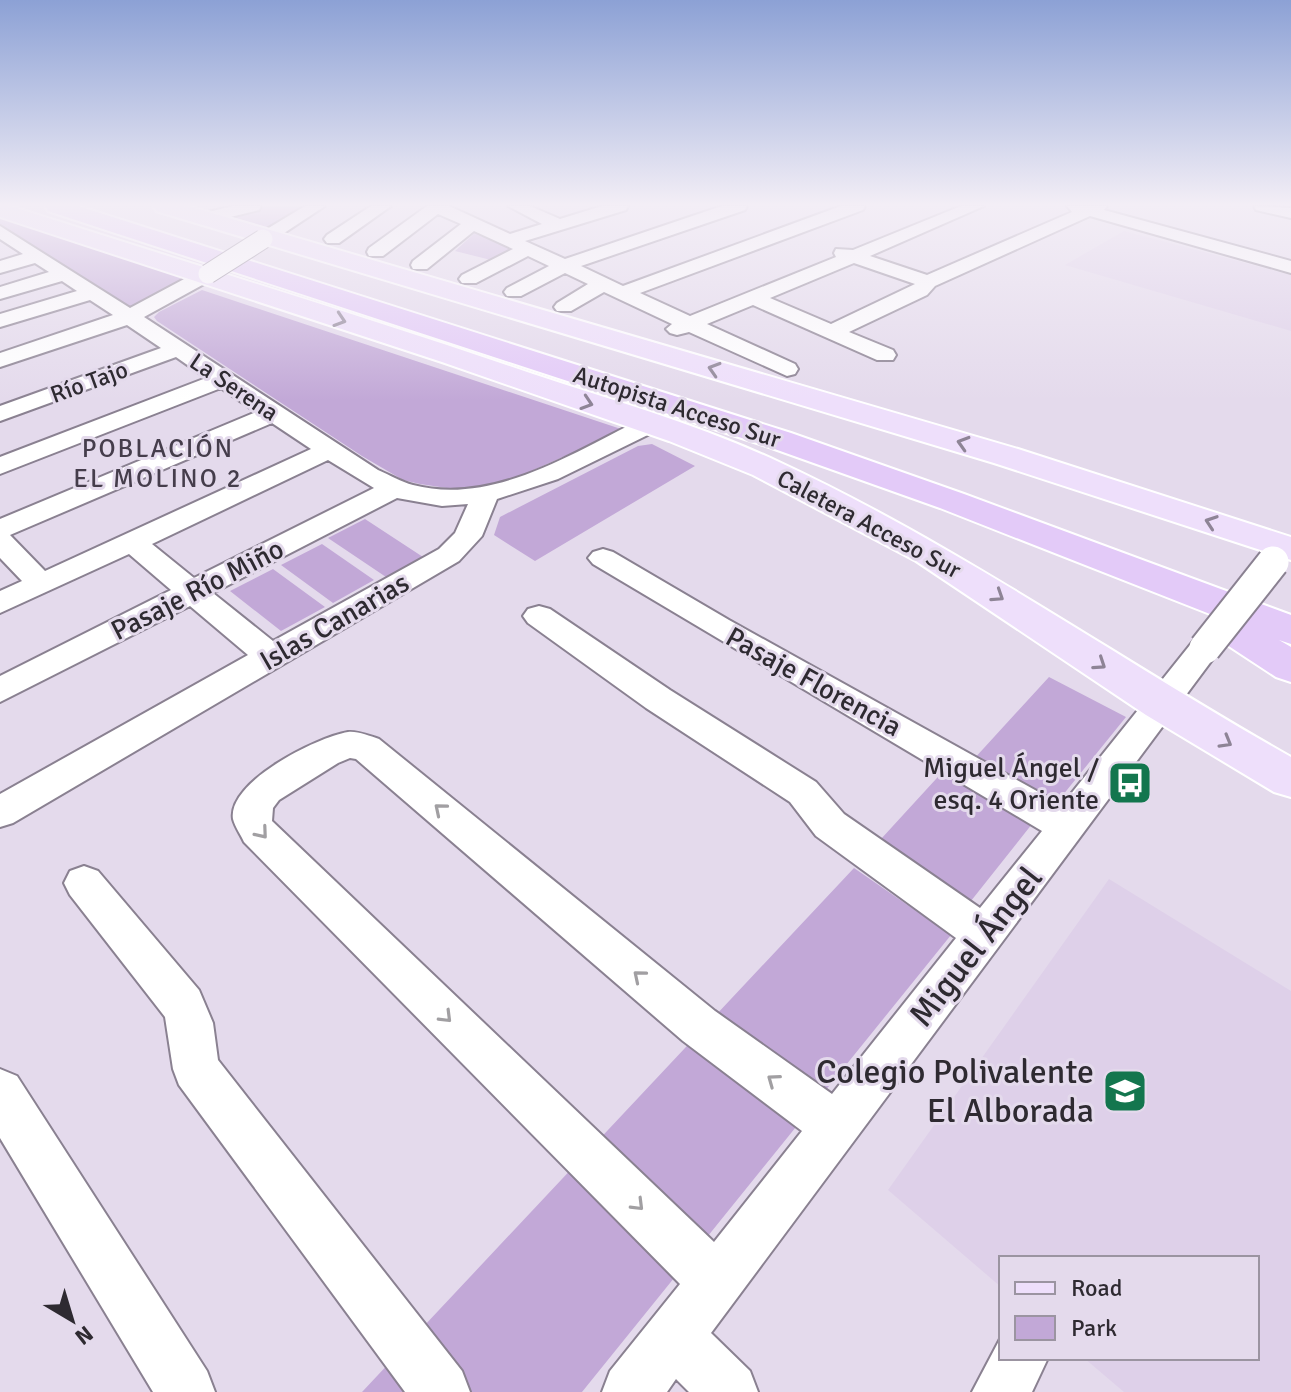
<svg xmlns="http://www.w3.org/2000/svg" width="1291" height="1392" font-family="Signika,sans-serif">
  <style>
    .built { fill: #ded0e9 }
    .green { fill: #c2a8d7 }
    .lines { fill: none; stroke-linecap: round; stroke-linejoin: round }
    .minor-casing { stroke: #8a8191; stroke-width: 4 }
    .major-casing { stroke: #fff; stroke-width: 4 }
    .highway-casing { stroke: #fff; stroke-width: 4 }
    .minor { fill: #fff; fill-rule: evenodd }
    .major { fill: #eedffb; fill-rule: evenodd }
    .highway { fill: #e3caf8; fill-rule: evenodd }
    .minor-bridge-far1-casing { stroke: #8a8191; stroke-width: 21; stroke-linecap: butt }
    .minor-bridge-casing { stroke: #8a8191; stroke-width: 35; stroke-linecap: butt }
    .minor-bridge-far1 { stroke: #fff; stroke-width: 19 }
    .minor-bridge { stroke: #fff; stroke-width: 31 }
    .oneway { stroke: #8e8496 }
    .oneway2 { stroke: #a19fa2 }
    .labels { text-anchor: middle; stroke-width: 6; stroke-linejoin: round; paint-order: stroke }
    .far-street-label { font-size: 24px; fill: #2e2a31; stroke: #e4daec }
    .far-neighbourhood-label { font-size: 26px; letter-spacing: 2px; fill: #453d4b; stroke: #e4daec }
    .street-label { font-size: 28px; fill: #2e2a31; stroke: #e4daec }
    .poi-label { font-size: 28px; fill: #2e2a31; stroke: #e4daec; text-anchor: end }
    .near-street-label { font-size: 34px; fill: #2e2a31; stroke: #e4daec }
    .near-poi-label { font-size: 34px; fill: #2e2a31; stroke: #e4daec; text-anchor: end }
  </style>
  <rect width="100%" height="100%" fill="#e4daec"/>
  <path class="built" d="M1124 231 1291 275V331L1065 265Z
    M1109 879 1291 991V1392H1124L1084 1358H1257V1258H1001V1287L888 1190Z"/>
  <path class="green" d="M264 206H312L273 229 229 216Z
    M0 218 191 279 131 311 0 224Z
    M478 230 514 247 495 261 455 251Z
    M202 290 624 430 497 486 460 490 420 484 403 480 362 456 157 321 154 317 159 312Z
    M652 444 695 466 535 561 494 535 500 517 638 446Z
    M365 519 423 557 386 577 328 538Z
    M322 544 374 580 333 603 281 565Z
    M273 569 325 607 281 631 230 591Z
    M1049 677 1126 717 1054 806 973 760Z
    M947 767 1032 824 963 911 870 851Z
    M854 868 951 935 582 1392H362Z"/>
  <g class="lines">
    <g class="minor-casing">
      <path id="minor" d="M233 206H261L259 210 206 223 197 218 200 214Z
        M305 206H325L269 243H257L254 239 257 235Z
        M371 206H391L339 243H327L324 239 327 235Z
        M427 206H449L510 234 542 224 508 206H530L560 219 602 206H628L626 210 525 241 565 259 722 206H747L745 210 581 266 623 286 841 206H865L863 210 640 293 690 316 836 257 834 253 836 249 853 250 961 206H984L870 256 927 275 1072 212 1067 206H1107L1104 210 1291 261V273L1090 216 935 286 927 295 849 332 893 350 896 355 893 360H877L753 305 707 324 795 364 798 369 795 374 787 376 689 332 677 335 670 333 666 329 672 324 604 292 571 311H557L554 307 557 303 588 284 565 273 521 296H507L504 292 507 288 549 266 528 256 476 283H462L459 279 462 275 513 249 474 231 427 269H413L411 265 413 261 461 224 438 214 383 256H369L367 252 369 248ZM854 263 915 284 831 324 770 298Z
        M1254 206 1291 208V218L1256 210Z
        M0 226 130 308 201 270H215L218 274 215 278 144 317 378 470C390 475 401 482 413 485 493 506 574 452 642 419H660L663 424 660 429 558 479 497 499 482 536 459 561 13 823 0 827V794L248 655 190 606 0 702V676L171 590 129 554 0 613V591L22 581 0 558V519L256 412 221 388 0 474V457L206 378 176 357 0 421V406L161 348 127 325 0 367V353L113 315 90 300 0 327V314L77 291 62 281 0 299V287L49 272 35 263 0 273V261L23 254 0 239ZM272 423 311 449 45 571 10 535ZM328 460 374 488 194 578 152 544ZM397 498 442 506 468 504 455 533 439 549 273 641 213 593Z
        M603 549 613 552 729 620 1062 805 1194 640 1205 637 1216 640 1221 648 711 1333 750 1371 758 1392H689L676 1379 667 1392H602L610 1371 680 1284 244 842C241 835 235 827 233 819 227 782 317 737 348 732 358 731 369 736 379 739L715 1011 832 1094 956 938 816 836 790 802 646 708 528 623 523 616 528 609 539 606 550 609 670 690 816 782 844 814 980 908 1042 831 593 564 588 558 593 552ZM350 758 356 759 683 1041 802 1131 714 1242 272 821 273 808 279 800 338 763Z
        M84 866 98 871 199 990 213 1023 218 1060 462 1371 470 1392H405L179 1085 173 1069 165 1017 70 895 64 883 70 871Z
        M0 1069 17 1076 207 1371 215 1392H153L0 1138Z
        M1001 1337V1358H1048L1032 1392H972Z"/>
    </g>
    <g class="major-casing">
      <path id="major" d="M0 206H10C185 262 360 315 533 374 615 401 700 425 779 462 958 545 1119 660 1291 757V797L1274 792 1146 715 916 561 753 475 669 441 442 362 0 217Z
        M153 206H188L1018 449 1291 537V560L994 463 156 211Z"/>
    </g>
    <g class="highway-casing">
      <path id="highway" d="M45 206H78L791 433 964 494 1291 615V644L1279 640 1291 647V682L1276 677 1212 635 1206 626 1215 616 940 508 769 447 48 211Z"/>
    </g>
    <use href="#minor" class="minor"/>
    <use href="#major" class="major"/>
    <use href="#highway" class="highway"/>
    <g class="minor-bridge-far1-casing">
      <path id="minor-bridge-far1" d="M208 274 263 239"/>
    </g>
    <g class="minor-bridge-casing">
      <path id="minor-bridge" d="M1205 648 1273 562"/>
    </g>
    <use href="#minor-bridge-far1" class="minor-bridge-far1"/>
    <use href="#minor-bridge" class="minor-bridge"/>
  </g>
  <defs><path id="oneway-chevron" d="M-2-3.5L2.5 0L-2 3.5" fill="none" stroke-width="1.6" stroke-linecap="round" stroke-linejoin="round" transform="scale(2)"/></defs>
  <g class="oneway">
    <use href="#oneway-chevron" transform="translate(340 320) rotate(18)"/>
    <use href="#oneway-chevron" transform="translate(714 369) rotate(-163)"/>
    <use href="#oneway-chevron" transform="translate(587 403) rotate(18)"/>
    <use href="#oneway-chevron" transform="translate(963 443) rotate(-163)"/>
    <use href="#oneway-chevron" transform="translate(1211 522) rotate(-161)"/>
    <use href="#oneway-chevron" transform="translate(998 596) rotate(33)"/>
    <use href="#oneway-chevron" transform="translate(1100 664) rotate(34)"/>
    <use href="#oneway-chevron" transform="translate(1226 742) rotate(30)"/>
  </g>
  <g class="oneway2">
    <use href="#oneway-chevron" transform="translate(440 809) rotate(-140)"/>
    <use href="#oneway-chevron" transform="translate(262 833) rotate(50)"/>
    <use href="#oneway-chevron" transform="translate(639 976) rotate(-140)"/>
    <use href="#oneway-chevron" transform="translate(446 1017) rotate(45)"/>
    <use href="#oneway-chevron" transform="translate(773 1080) rotate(-144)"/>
    <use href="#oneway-chevron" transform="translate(638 1205) rotate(45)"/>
  </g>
  <linearGradient id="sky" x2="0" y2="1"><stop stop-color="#8ca1d5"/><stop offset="0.51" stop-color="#f3eef6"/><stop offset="1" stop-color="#f3eef6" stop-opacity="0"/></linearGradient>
  <rect width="1291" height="401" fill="url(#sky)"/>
  <defs>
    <g id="bus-square" transform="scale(2.3)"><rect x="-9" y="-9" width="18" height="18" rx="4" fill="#13764e" stroke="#e4daec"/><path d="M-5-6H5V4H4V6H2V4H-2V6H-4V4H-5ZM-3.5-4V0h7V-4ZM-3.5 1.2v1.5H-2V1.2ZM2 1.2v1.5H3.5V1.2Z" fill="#fff"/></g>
    <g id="school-square" transform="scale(2.3)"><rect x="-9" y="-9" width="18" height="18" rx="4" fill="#13764e" stroke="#e4daec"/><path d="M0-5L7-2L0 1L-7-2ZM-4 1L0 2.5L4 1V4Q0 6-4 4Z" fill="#fff"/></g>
  </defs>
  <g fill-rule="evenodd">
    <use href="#bus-square" x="1130" y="783"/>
    <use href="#school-square" x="1125" y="1091"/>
  </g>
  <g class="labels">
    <g class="far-street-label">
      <text transform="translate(89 382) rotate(-20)" y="8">Río Tajo</text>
      <text transform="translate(234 387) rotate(34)" y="8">La Serena</text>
      <text transform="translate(677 407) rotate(18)" y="8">Autopista Acceso Sur</text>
      <text transform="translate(869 524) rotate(28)" y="8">Caletera Acceso Sur</text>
    </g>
    <g class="far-neighbourhood-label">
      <text x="158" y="457">POBLACIÓN<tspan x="158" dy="30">EL MOLINO 2</tspan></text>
    </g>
    <g class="street-label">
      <text transform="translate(197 589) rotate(-27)" y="10">Pasaje Río Miño</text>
      <text transform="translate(334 621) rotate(-30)" y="10">Islas Canarias</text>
      <text transform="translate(814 681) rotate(29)" y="10">Pasaje Florencia</text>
    </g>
    <g class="poi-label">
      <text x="1099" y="777">Miguel Ángel /<tspan x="1099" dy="32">esq. 4 Oriente</tspan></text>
    </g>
    <g class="near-street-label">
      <text transform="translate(975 946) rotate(-52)" y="12">Miguel Ángel</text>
    </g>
    <g class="near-poi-label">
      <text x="1094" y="1083">Colegio Polivalente<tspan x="1094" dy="39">El Alborada</tspan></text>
    </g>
  </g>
  <rect x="999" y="1256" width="260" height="104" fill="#e4daec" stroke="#9b94a1" stroke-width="2"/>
  <rect x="1015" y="1282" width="40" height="12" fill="#eedffb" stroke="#9b94a1" stroke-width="2"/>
  <text x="1071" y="1296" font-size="24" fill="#2e2a31">Road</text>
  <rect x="1015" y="1316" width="40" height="24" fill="#c2a8d7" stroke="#9b94a1" stroke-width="2"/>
  <text x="1071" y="1336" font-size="24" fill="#2e2a31">Park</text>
  <g transform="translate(72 1320) rotate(142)" stroke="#e4daec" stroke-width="6" paint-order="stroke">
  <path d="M0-6L14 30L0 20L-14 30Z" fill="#2e2a31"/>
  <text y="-12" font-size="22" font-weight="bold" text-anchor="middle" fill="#2e2a31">N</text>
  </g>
</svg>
